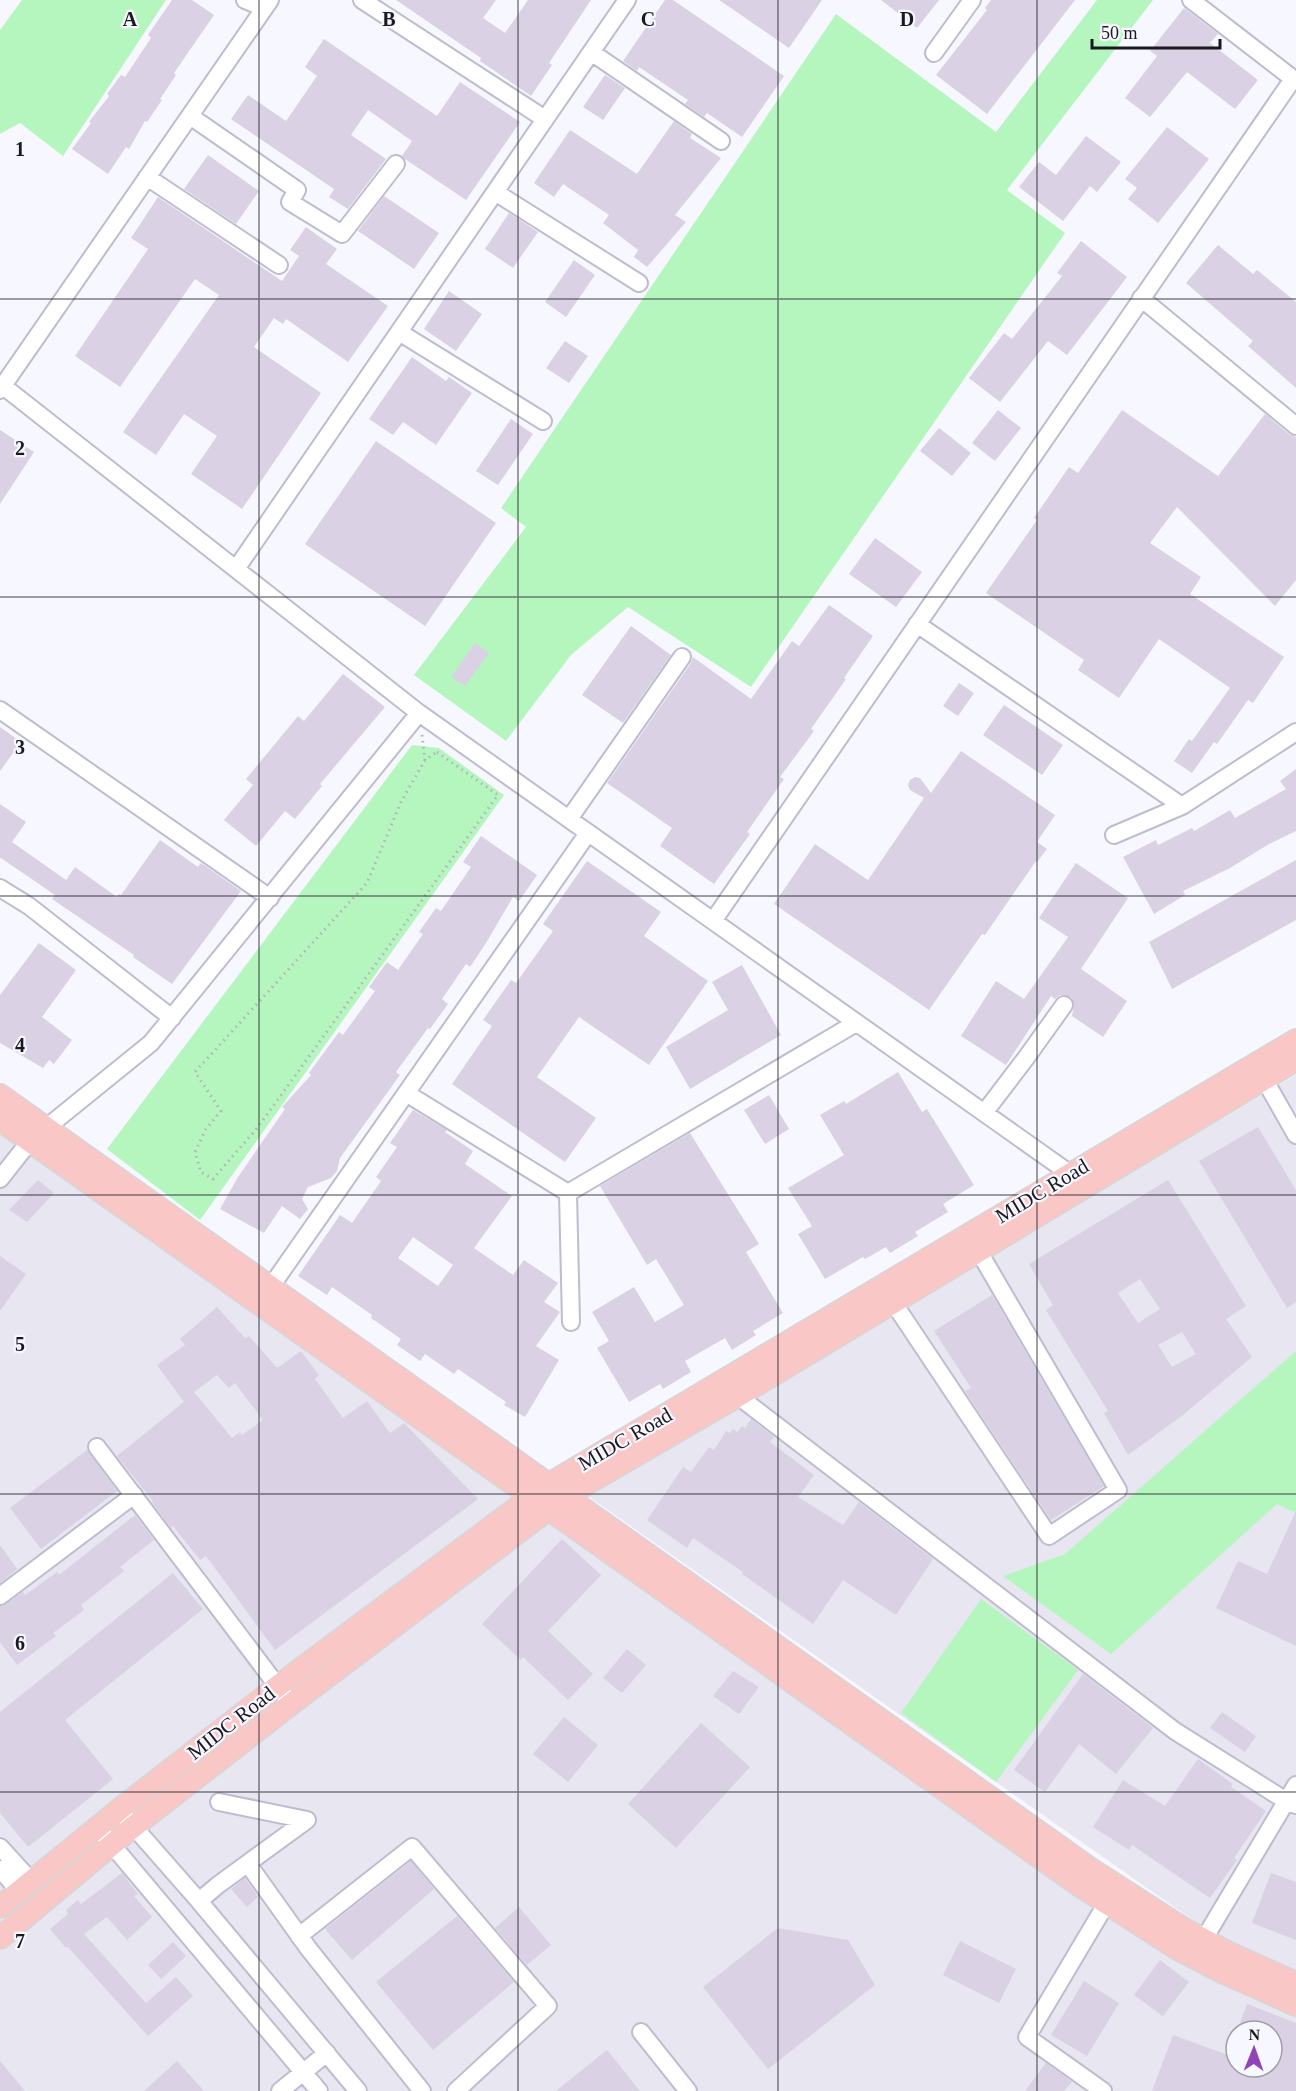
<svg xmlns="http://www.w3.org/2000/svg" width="1296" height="2091" font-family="'Times New Roman',serif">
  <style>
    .built { fill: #e7e6f1; fill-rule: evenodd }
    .green { fill: #b5f6bf }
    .building { fill: #dad1e4; fill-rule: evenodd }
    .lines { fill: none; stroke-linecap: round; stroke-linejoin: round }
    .minor-casing { stroke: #bebccf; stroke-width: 20 }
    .major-casing { stroke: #d6d6d7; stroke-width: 24 }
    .path { stroke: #b4b3bb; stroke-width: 3; stroke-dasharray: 1.5 4.5; stroke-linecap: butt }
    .minor { stroke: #fff; stroke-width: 16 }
    .major { stroke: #fac7c7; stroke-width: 21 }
    .grid { fill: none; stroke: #1a1920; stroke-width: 1.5; stroke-opacity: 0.55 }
    .labels { text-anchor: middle; stroke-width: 4.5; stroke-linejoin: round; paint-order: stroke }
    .street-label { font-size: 21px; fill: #1a1920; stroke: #f7f7ff }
    .grid-label { font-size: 20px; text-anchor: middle; font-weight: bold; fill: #1a1920; stroke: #f7f7ff; stroke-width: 4.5; stroke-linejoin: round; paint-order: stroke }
  </style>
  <rect width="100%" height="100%" fill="#f7f7ff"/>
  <path class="built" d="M1296 1075V1971L1227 1944 585 1494Z
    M0 1114 55 1153 508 1495 1250 1998 1296 2017V2091H0ZM1236 2031H1272V2067H1236Z"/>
  <path class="green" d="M22 0H166L63 156 20 123 0 134V30Z
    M1097 0H1153L1007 190 1065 233 751 687 628 607 571 655 506 741 414 675 526 527 501 508 836 14 996 132Z
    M412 745 439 748 504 795 200 1220 107 1149Z
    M1296 1351V1513L1277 1504 1111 1654 1003 1576 1065 1554Z
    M981 1599 1078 1670 996 1782 901 1713Z"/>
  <path class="building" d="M172 0H192L214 15 174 73 176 75 160 99 162 100 147 122 145 121 129 149 126 147 108 174 72 149 91 123 89 122 109 96 107 94 121 75 125 77 151 38 148 35Z
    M396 0H496L483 18 505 33 528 0H591L549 63 552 65 531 96 480 61 481 58Z
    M665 0H673L784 76 742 137 707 113 704 117 685 104 688 100 639 67 637 71 623 61Z
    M719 0H822L789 48Z
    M881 0H939L917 28Z
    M991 0H1075L987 114 936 75 987 10 985 8Z
    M1184 8 1218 34 1210 43 1258 80 1235 109 1187 72 1150 117 1125 98 1157 56 1150 51Z
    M324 39 437 116 460 82 520 122 466 200 405 159 402 156 412 141 368 110 351 135 386 159 348 209 329 197 334 189 231 119 248 95 286 121 317 76 305 67Z
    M605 75 625 88 603 120 583 107Z
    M674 121 692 134 690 138 721 158 675 215 686 222 647 267 634 257 638 250 603 223 609 215 563 184 554 197 534 183 570 130 637 174Z
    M1167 127 1209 159 1158 223 1128 199 1137 188 1125 179Z
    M1086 136 1121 162 1097 192 1090 186 1063 221 1019 187 1039 162 1056 175Z
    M208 155 259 191 236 224 184 189Z
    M384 196 439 233 414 269 358 231Z
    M158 197 282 281 299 256 290 250 306 227 337 249 326 264 388 306 348 362 286 319 283 324 274 318 254 347 321 393 242 509 191 474 217 436 184 414 156 455 123 432 219 295 195 279 120 387 75 356 148 249 131 238Z
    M509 213 538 232 513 268 485 249Z
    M1081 241 1127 277 1067 355 1048 341 1000 402 969 378 1004 333 1012 339 1062 276 1057 273Z
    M1218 245 1253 274 1257 270 1296 302V388L1248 346 1253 341 1186 283Z
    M574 260 595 275 566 317 545 302Z
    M449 291 482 314 456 351 424 329Z
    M565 341 588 356 569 383 546 368Z
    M412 357 446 381 449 377 472 393 436 445 403 422 393 435 369 419Z
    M998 410 1021 428 995 461 972 443Z
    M1122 410 1218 476 1265 414 1289 434 1296 437V580L1275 606 1177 507 1150 543 1201 577 1190 594 1284 657 1253 703 1248 700 1217 744 1214 742 1192 773 1174 761 1189 739 1192 741 1230 688 1159 639 1119 698 1078 670 1084 660 986 593 1037 520 1034 518 1069 467 1078 473Z
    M511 419 533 434 498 485 476 471Z
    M939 428 971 453 952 476 920 451Z
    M0 430 34 452 0 504Z
    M376 441 496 523 425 626 305 544Z
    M875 538 922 572 896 607 849 574Z
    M829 605 873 636 844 678 846 679 811 729 814 731 780 777 784 779 747 832 750 834 714 884 660 846 672 828 607 783 691 663 693 657 751 699 792 641 799 646Z
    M631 626 671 655 623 723 582 695Z
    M475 643 489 653 465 686 451 677Z
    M343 674 385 707 320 784 322 786 295 819 285 811 256 846 224 820 253 785 246 779 298 716 304 721Z
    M959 683 974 693 958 716 943 706Z
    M1004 705 1063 745 1042 775 983 735Z
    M0 727 21 742 0 771Z
    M961 751 1055 815 1037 842 1047 849 1037 862 1036 861 985 935 982 934 929 1010 774 904 815 844 868 880 924 798 910 790 908 785 910 780 915 777 920 778 931 793Z
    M1296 769V831L1269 844 1230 868 1183 891 1185 895 1154 914 1123 857 1156 840 1158 845 1192 828 1194 831 1230 810 1235 818 1286 789 1280 781Z
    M0 804 26 822 12 842 66 880 75 867 117 897 119 894 121 895 160 840 198 867 201 863 241 891 172 984 133 957 134 955 52 899 55 895 1 858 0 859Z
    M481 836 537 875 519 901 513 897 486 943 470 967 466 964 442 999 448 1004 430 1029 428 1028 396 1072 400 1075 340 1158 337 1171 331 1178 308 1187 302 1199 308 1209 300 1219 282 1206 264 1233 220 1209 238 1177 285 1109 282 1107 311 1075 309 1073 339 1032 343 1035 375 991 369 987 387 962 398 970 423 934 419 932 436 908 441 911 471 867 463 862Z
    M1296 860V920L1172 989 1149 942Z
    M587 861 661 912 644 936 708 981 649 1065 579 1017 537 1077 596 1118 565 1162 452 1084 492 1026 483 1020 511 980 516 983 553 931 543 924Z
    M1076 863 1128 898 1081 969 1127 1001 1103 1037 1072 1016 1074 1005 1071 997 1060 995 1055 999 1051 996 1006 1065 961 1036 996 981 1024 999 1068 937 1039 918Z
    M39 943 76 970 42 1017 72 1040 54 1064 49 1060 43 1068 0 1043V995Z
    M742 965 781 1035 690 1089 666 1047 728 1010 712 982Z
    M898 1072 922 1112 927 1109 974 1185 943 1204 948 1212 915 1232 918 1236 890 1253 886 1247 865 1259 863 1257 825 1279 798 1234 812 1226 788 1188 844 1155 820 1115 844 1101 846 1104Z
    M769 1095 789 1129 765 1144 744 1110Z
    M413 1110 447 1130 445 1132 473 1151 465 1164 512 1196 474 1248 513 1275 524 1260 558 1283 544 1302 560 1312 536 1346 559 1360 525 1417 504 1405 506 1402 458 1369 454 1374 425 1354 420 1361 397 1345 401 1339 371 1318 372 1315 332 1287 327 1295 298 1276 340 1215 352 1223 381 1181 376 1177 397 1147 390 1143ZM413 1237 453 1265 438 1286 398 1258Z
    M1258 1127 1296 1190V1302L1287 1308 1199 1161Z
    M690 1133 759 1244 746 1252 783 1313 753 1331 756 1335 732 1350 725 1338 685 1361 691 1372 663 1389 660 1384 629 1402 597 1348 609 1341 592 1312 634 1287 655 1322 684 1305 656 1259 647 1265 600 1186Z
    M38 1180 54 1193 27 1222 9 1210Z
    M1168 1180 1246 1306 1226 1319 1252 1357 1183 1415 1128 1455 1104 1413 1108 1411 1046 1310 1053 1305 1029 1264ZM1140 1279 1160 1309 1138 1323 1118 1293ZM1182 1332 1196 1354 1172 1367 1158 1345Z
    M0 1256 26 1274 0 1311Z
    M992 1295 1104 1486 1051 1520 965 1391 971 1388 934 1331Z
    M217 1307 245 1338 249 1336 277 1368 301 1351 319 1375 315 1379 343 1418 367 1401 390 1433 404 1423 478 1499 275 1650 206 1556 200 1560 173 1526 171 1528 152 1502 153 1501 117 1456 184 1402 157 1365 185 1345 180 1339ZM217 1375 229 1388 235 1383 263 1420 242 1435 240 1432 232 1438 194 1392Z
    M751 1419 774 1437 770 1442 814 1475 798 1497 843 1525 859 1502 933 1559 896 1615 843 1580 813 1624 742 1574 743 1572 693 1538 687 1548 647 1520 683 1467 691 1472 709 1447 714 1450 726 1431 730 1433 733 1429 737 1432 742 1426 745 1428Z
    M87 1450 117 1491 41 1549 10 1508Z
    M1296 1511V1646L1216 1608 1238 1561 1267 1574Z
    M135 1515 154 1540 120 1567 124 1571 81 1605 84 1610 53 1633 56 1636 17 1665 0 1642V1606L6 1604 23 1592 25 1595 57 1572 59 1575Z
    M562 1539 601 1575 548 1631 593 1674 568 1700 523 1657 521 1660 482 1624Z
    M0 1545 17 1569 0 1583Z
    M173 1573 203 1609 65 1720 113 1779 28 1847 0 1813V1712Z
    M627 1649 646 1665 622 1693 603 1678Z
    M733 1671 759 1687 739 1714 713 1696Z
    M1083 1674 1153 1728 1116 1774 1079 1744 1045 1792 1014 1770Z
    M1222 1712 1256 1736 1245 1752 1210 1728Z
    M564 1717 598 1745 568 1782 533 1754Z
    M701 1723 750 1767 676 1848 628 1804Z
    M1198 1759 1233 1784 1231 1787 1266 1811 1234 1858 1237 1860 1210 1898 1132 1845 1129 1850 1093 1827 1123 1780 1165 1806Z
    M411 1861 434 1889 352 1960 325 1929Z
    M122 1873 138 1894 134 1896 152 1917 127 1940 107 1917 84 1934 146 2003 176 1977 193 1996 148 2036 68 1947 66 1948 50 1929 68 1914 66 1910 78 1900 81 1904Z
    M1271 1873 1296 1882V1940L1252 1923Z
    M245 1878 258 1897 247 1907 231 1889Z
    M519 1907 551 1945 527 1965 495 1928Z
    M457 1916 514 1982 433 2050 376 1982Z
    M778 1928 848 1940 875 1985 768 2069 703 1987Z
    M960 1941 1016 1969 999 2003 943 1975Z
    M173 1942 186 1956 161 1979 148 1965Z
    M1160 1960 1189 1982 1163 2016 1134 1995Z
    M1084 1981 1119 2003 1087 2056 1051 2035Z
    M1247 2004 1296 2023V2091H1152L1173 2035 1236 2058V2067H1272V2031H1237Z
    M607 2050 640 2091H556Z
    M0 2061 25 2091H0Z
    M177 2061 204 2091H144Z
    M1046 2063 1072 2082 1064 2091H1025Z"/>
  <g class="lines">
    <g class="minor-casing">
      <path id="minor" d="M245 0 264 8
        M362 0 545 119
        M1191 0 1296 81
        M591 52 721 141
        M934 53 972 0
        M190 116 297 190 290 202 342 234 396 164
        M147 177 279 265
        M495 192 639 283
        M1141 298 1296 426
        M399 332 543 421
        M3 386 419 713 1079 1180
        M0 390 270 0
        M236 569 627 0
        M917 624 1182 806
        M0 710 270 898
        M569 819 682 657
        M1114 835 1182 806 1296 732
        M0 888 29 906 172 1018
        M713 921 1293 79
        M1259 1070 1296 1135
        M406 1093 568 1193
        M984 1113 1026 1058 1064 1005
        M0 1179 30 1141 151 1043 419 713
        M568 1193 856 1023
        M568 1193 571 1322
        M265 1295 588 833
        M893 1302 1049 1536 1118 1490 978 1250
        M738 1396 1175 1731 1288 1802 1296 1805
        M97 1447 285 1696
        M0 1596 134 1495
        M127 1819 199 1901 358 2091
        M97 1827 319 2091
        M0 1847 31 1881
        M248 1864 308 1948 422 2091
        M0 1869 19 1891
        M199 1901 218 1885 307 1820 219 1802
        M299 1936 412 1847 548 2006 456 2091
        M1198 1949 1296 1785
        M641 2032 688 2091
        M280 2091 327 2053
        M1103 2091 1027 2037 1112 1894"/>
    </g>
    <g class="major-casing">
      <path id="major" d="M0 1095 1091 1869 1186 1930 1229 1953 1296 1983
        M0 1120 1080 1886 1176 1948 1220 1971 1296 2005
        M0 1907 120 1809 278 1686 549 1484 1296 1040
        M0 1938 133 1827 291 1704 566 1496 738 1396 1296 1060"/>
    </g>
    <path class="path" d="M422 735 425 760
      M437 752 498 795 258 1127 213 1179 201 1172 195 1152 206 1129 221 1111 195 1072 367 883 401 802 425 760Z"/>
    <use href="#minor" class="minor"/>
    <use href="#major" class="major"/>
  </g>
  <path class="grid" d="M259 0V2091M518 0V2091M778 0V2091M1037 0V2091M0 299H1296M0 597H1296M0 896H1296M0 1195H1296M0 1494H1296M0 1792H1296"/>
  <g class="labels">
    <g class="street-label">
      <text transform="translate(1042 1191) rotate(-31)" y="7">MIDC Road</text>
      <text transform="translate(625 1439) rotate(-30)" y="7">MIDC Road</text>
      <text transform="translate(231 1723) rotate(-38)" y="7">MIDC Road</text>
    </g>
  </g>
  <g class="grid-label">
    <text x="130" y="26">A</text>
    <text x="389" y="26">B</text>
    <text x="648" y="26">C</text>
    <text x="907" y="26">D</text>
    <text x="20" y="156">1</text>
    <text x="20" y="455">2</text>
    <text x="20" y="754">3</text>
    <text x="20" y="1052">4</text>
    <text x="20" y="1351">5</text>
    <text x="20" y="1650">6</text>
    <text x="20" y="1948">7</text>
  </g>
  <g transform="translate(1254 2049) rotate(1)"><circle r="28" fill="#f7f7ff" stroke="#9f9ea6" stroke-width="1.5"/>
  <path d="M0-4.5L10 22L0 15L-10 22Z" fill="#9144b6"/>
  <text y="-9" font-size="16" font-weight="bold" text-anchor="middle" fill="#1a1920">N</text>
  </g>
  <path d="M1092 39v9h128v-9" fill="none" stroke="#1a1920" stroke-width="3"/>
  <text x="1101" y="39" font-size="18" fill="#1a1920" stroke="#f7f7ff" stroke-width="4.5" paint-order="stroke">50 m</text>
</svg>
